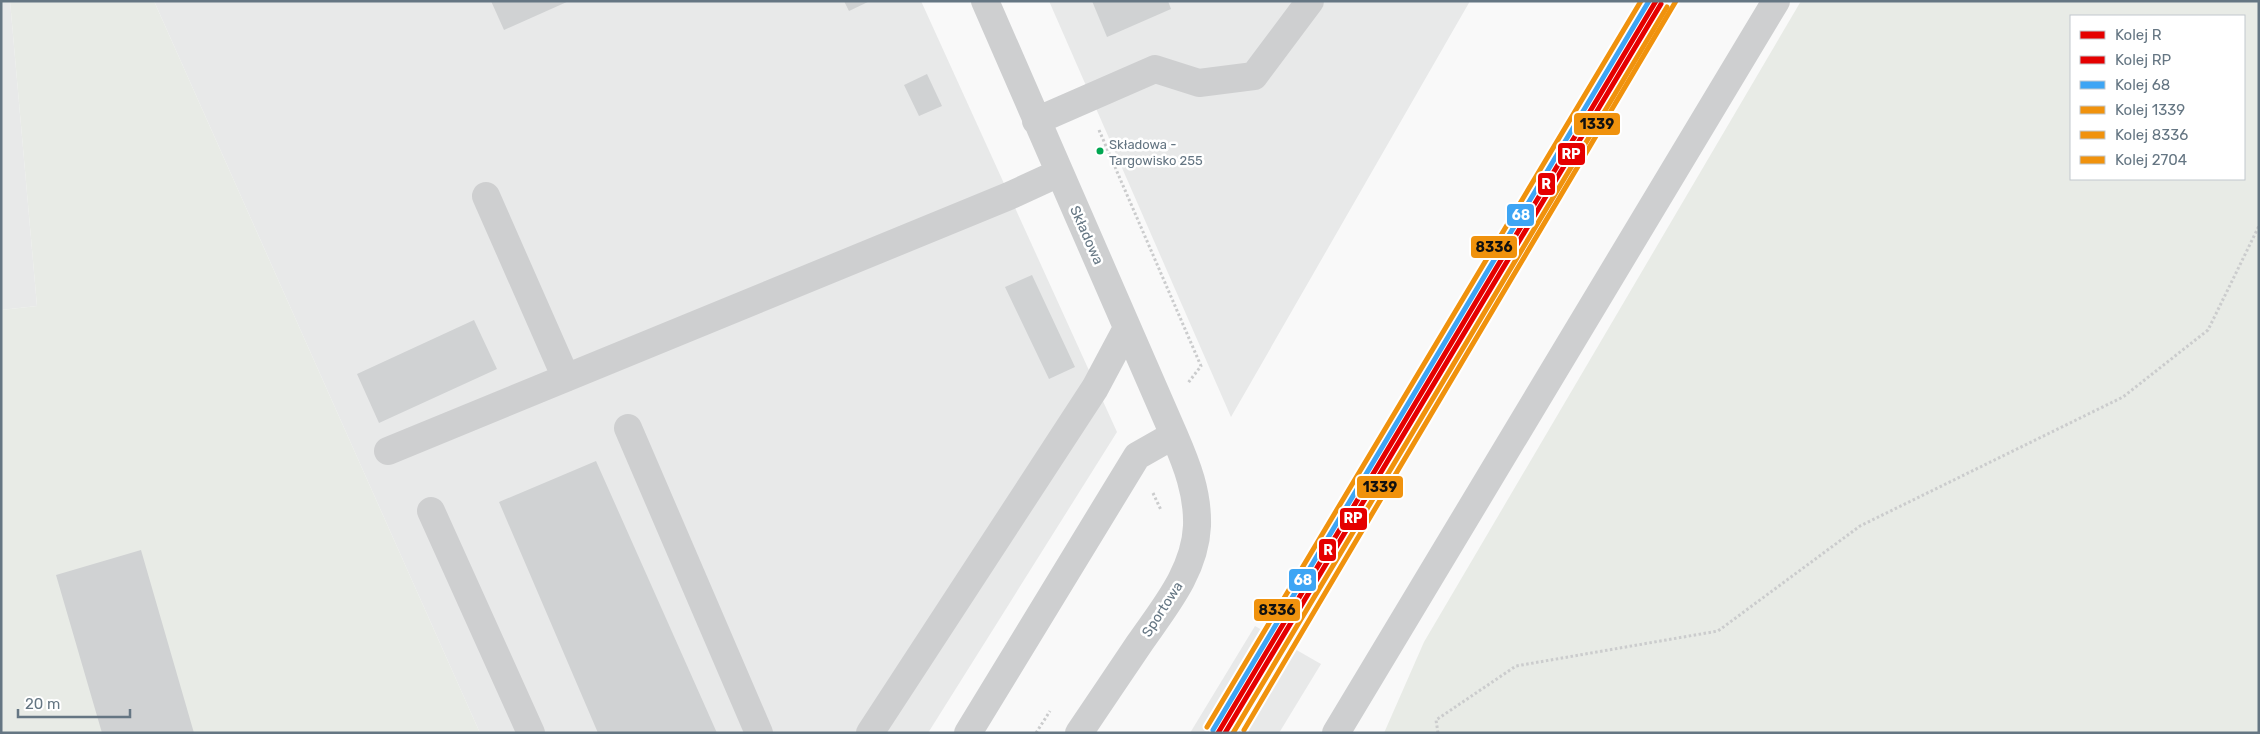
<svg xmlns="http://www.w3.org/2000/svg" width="2260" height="734" font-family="Rubik,sans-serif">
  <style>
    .built { fill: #e8e9e9 }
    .green { fill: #e8ebe6; fill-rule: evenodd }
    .building { fill: #d0d2d3 }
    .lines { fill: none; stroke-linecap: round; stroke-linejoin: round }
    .path { stroke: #cbcccd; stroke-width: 3; stroke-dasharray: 2.5 2.5; stroke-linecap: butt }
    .minor { stroke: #cecfd0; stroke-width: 28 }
    .rail-1-casing { stroke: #fff; stroke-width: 9 }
    .rail-2-casing { stroke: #fff; stroke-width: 9 }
    .rail-3-casing { stroke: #fff; stroke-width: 9 }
    .rail-4-casing { stroke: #fff; stroke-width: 9 }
    .rail-5-casing { stroke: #fff; stroke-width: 9 }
    .rail-6-casing { stroke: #fff; stroke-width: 9 }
    .rail-1 { stroke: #e50000; stroke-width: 5 }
    .rail-2 { stroke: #e50000; stroke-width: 5 }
    .rail-3 { stroke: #3ea5f4; stroke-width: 5 }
    .rail-4 { stroke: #f0920d; stroke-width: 5 }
    .rail-5 { stroke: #f0920d; stroke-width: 5 }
    .rail-6 { stroke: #f0920d; stroke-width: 5 }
    .bus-dot { fill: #00a651; stroke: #fff; stroke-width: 2 }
    .labels { text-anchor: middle; stroke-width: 5; stroke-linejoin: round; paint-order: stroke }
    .bus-label { font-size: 13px; fill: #657683; stroke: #fff; text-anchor: start }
    .street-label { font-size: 14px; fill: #657683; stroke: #fff }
    .line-badge { stroke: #fff; stroke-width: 2 }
    .badge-label { font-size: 14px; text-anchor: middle; font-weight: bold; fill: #fff }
    .pale-badge-label { font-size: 14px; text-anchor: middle; font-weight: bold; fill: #111 }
  </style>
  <rect width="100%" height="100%" fill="#f9f9f9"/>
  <path class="built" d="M1 1H10L37 306 1 310Z
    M154 1H921L1117 432 928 733H480Z
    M1049 1H1470L1231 417Z
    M1255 626 1321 664 1279 733H1190Z"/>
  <path class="green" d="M10 1H154L480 733H1V310L37 306Z
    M1801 1H2259V733H1384L1424 642ZM2071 16H2244V179H2071Z"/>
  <path class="building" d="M491 1H569L504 30Z
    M844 1H870L849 11Z
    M1092 1H1168L1171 9 1107 37Z
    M927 74 942 106 919 116 904 85Z
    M1032 275 1075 367 1049 379 1005 287Z
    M474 320 497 369 379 423 357 374Z
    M596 461 717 733H598L499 502Z
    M141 550 194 733H102L56 575Z"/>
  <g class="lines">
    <path class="path" d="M1099 130 1201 366 1188 383
      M1153 493 1161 510
      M1036 733 1050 711
      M1438 733 1436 720 1516 666 1718 631 1860 526 2123 397 2208 330 2259 226"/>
    <path class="minor" d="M985 1 1174 435C1187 465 1198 493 1197 526 1195 572 1163 609 1139 644 1119 674 1099 703 1079 733
      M1036 121 1155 69 1199 83 1254 76 1310 1
      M486 196 566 378
      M628 428 759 733
      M388 451 1009 196 1059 173
      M431 511 531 733
      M870 733 1095 388 1127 328
      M968 733 1137 456 1174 435
      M1336 733 1776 1"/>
    <g class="rail-1-casing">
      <path id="rail-1" d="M1218 733 1656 1"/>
    </g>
    <g class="rail-2-casing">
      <path id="rail-2" d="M1225 733 1661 4"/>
    </g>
    <g class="rail-3-casing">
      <path id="rail-3" d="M1213 730 1649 1"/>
    </g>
    <g class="rail-4-casing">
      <path id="rail-4" d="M1233 733 1667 7"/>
    </g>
    <g class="rail-5-casing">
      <path id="rail-5" d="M1207 727 1641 1"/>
    </g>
    <g class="rail-6-casing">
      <path id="rail-6" d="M1244 730 1676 1"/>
    </g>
    <use href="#rail-1" class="rail-1"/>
    <use href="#rail-2" class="rail-2"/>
    <use href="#rail-3" class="rail-3"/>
    <use href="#rail-4" class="rail-4"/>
    <use href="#rail-5" class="rail-5"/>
    <use href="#rail-6" class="rail-6"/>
  </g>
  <circle class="bus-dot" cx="1100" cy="151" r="4.5"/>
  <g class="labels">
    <g class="bus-label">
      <text x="1109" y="149">Składowa -<tspan x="1109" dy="16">Targowisko 255</tspan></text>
    </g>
    <g class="street-label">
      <text transform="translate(1087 235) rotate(66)" y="5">Składowa</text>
      <text transform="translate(1162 609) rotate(-57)" y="5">Sportowa</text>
    </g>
  </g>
  <g class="line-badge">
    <rect x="1573" y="112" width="48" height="24" rx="5" fill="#f0920d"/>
    <rect x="1557" y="142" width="29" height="24" rx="5" fill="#e50000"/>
    <rect x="1537" y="172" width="19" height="24" rx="5" fill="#e50000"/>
    <rect x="1506" y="203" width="29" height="24" rx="5" fill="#3ea5f4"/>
    <rect x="1470" y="235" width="48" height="24" rx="5" fill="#f0920d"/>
    <rect x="1356" y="475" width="48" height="24" rx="5" fill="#f0920d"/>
    <rect x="1339" y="507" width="29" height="24" rx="5" fill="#e50000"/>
    <rect x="1318" y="538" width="19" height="24" rx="5" fill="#e50000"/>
    <rect x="1288" y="568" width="29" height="24" rx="5" fill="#3ea5f4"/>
    <rect x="1253" y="598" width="48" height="24" rx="5" fill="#f0920d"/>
  </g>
  <g class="badge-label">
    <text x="1571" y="159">RP</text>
    <text x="1546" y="189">R</text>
    <text x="1521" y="220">68</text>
    <text x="1353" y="523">RP</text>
    <text x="1328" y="555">R</text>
    <text x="1303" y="585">68</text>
  </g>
  <g class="pale-badge-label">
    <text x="1597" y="129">1339</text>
    <text x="1494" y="252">8336</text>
    <text x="1380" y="492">1339</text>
    <text x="1277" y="615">8336</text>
  </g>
  <rect width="2260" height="734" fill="none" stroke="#657683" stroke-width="5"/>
  <rect x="2070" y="15" width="175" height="165" fill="#ffffff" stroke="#c1c8cd"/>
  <rect x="2080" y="31" width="25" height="8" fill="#e50000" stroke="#c1c8cd"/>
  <text x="2115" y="40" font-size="15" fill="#657683">Kolej R</text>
  <rect x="2080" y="56" width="25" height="8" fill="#e50000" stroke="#c1c8cd"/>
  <text x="2115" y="65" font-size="15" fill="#657683">Kolej RP</text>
  <rect x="2080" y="81" width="25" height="8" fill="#3ea5f4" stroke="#c1c8cd"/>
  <text x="2115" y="90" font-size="15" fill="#657683">Kolej 68</text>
  <rect x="2080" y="106" width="25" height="8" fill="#f0920d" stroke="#c1c8cd"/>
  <text x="2115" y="115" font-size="15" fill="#657683">Kolej 1339</text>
  <rect x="2080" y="131" width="25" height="8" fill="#f0920d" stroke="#c1c8cd"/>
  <text x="2115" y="140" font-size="15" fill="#657683">Kolej 8336</text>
  <rect x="2080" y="156" width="25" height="8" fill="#f0920d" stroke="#c1c8cd"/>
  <text x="2115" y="165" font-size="15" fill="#657683">Kolej 2704</text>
  <path d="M18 709v8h112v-8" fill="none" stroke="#657683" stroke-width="2.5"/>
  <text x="25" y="709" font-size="15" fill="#657683" stroke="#ffffff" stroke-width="4" paint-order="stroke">20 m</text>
</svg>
